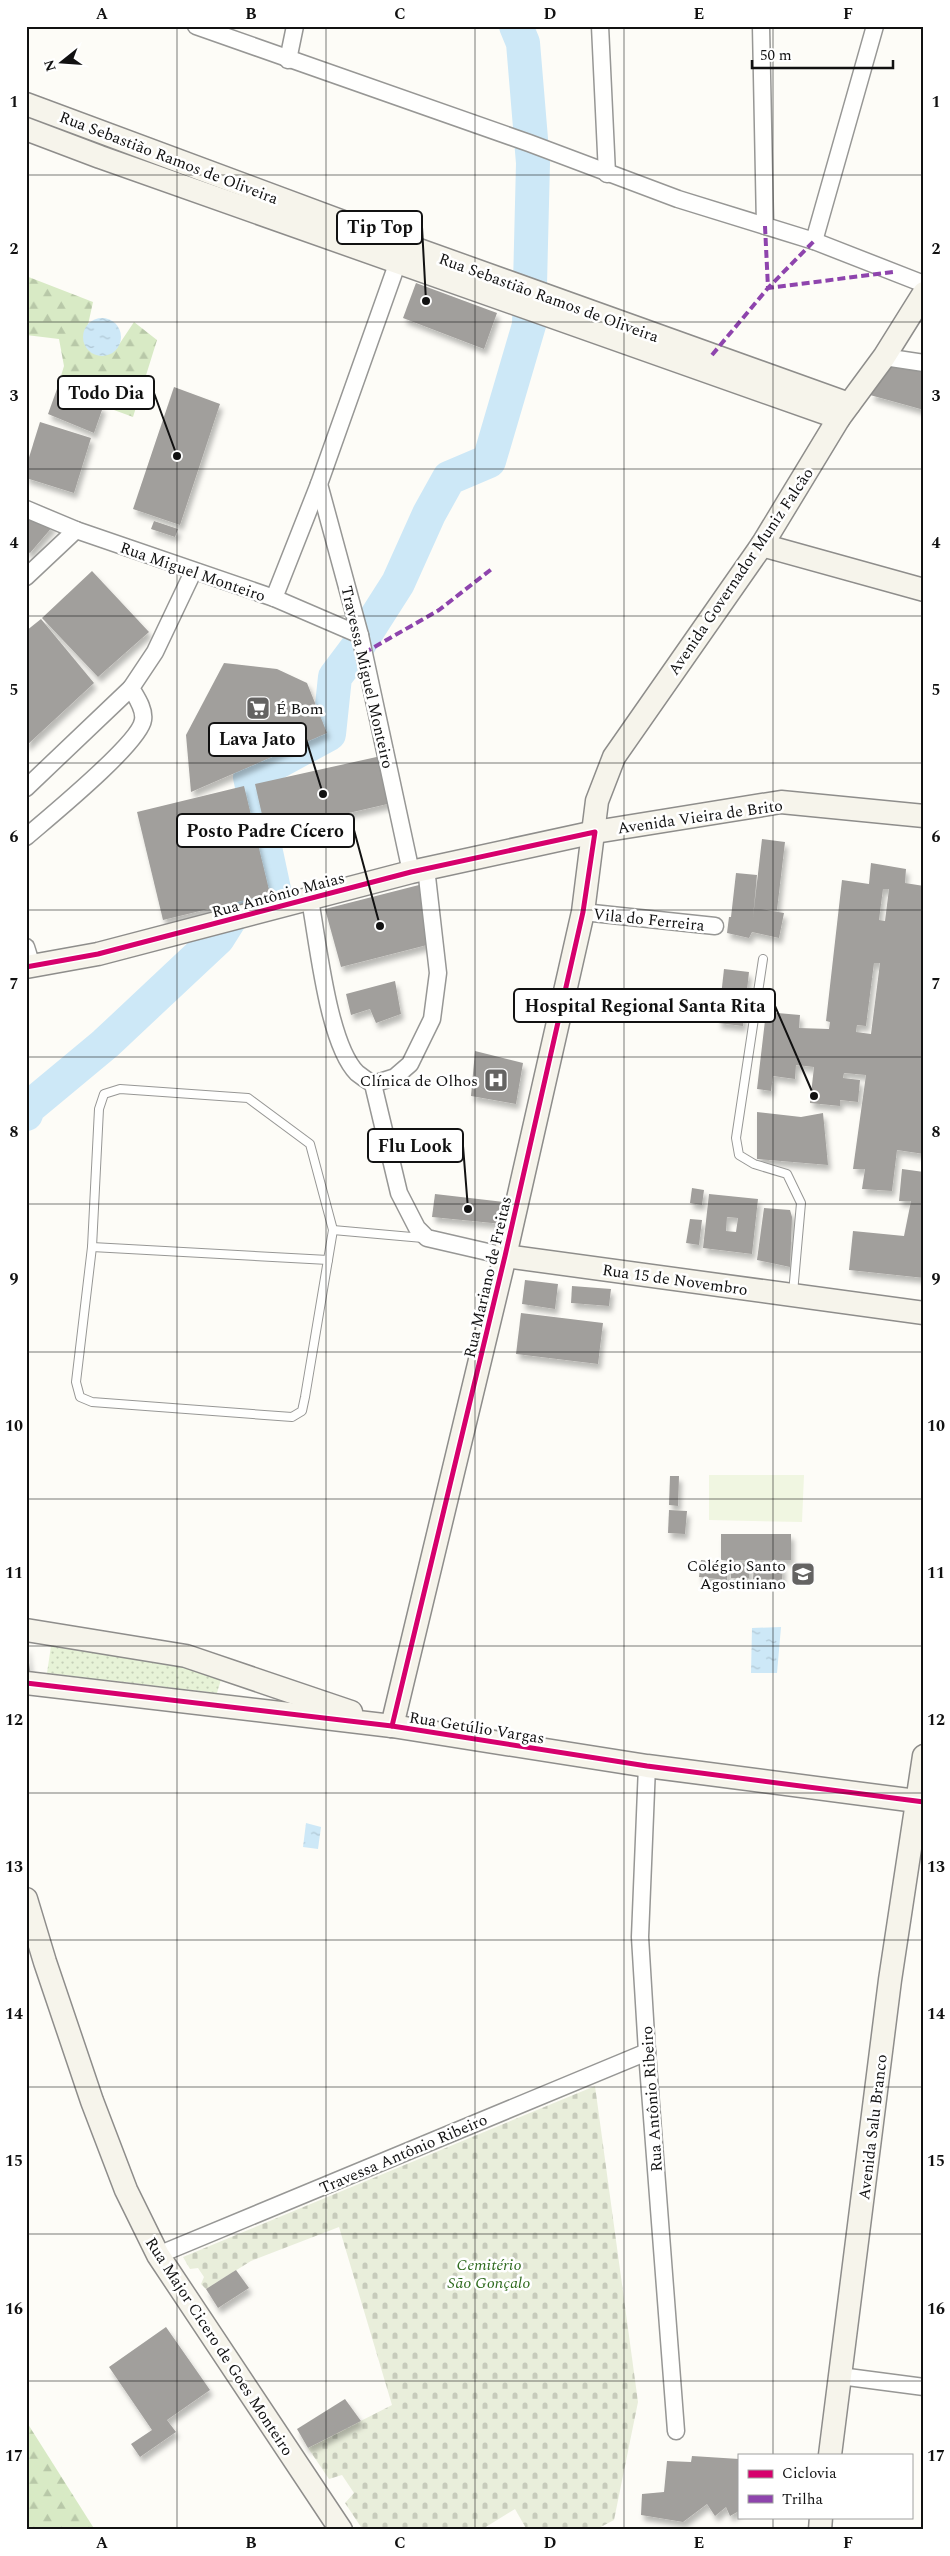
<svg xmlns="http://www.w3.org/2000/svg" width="950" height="2556" viewBox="0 0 950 2556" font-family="Spectral,serif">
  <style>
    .grass { fill: url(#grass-dots) }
    .forest { fill: url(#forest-firs) }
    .cemetery { fill: url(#cemetery-stones) }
    .pitch { fill: #f0f6e1 }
    .water { fill: url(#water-ripples) }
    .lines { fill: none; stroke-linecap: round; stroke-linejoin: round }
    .river { stroke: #cde8f7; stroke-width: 34 }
    .building { fill: #a19f9c; fill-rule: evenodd; filter: url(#shadow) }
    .lane-casing { stroke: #979795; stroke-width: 10 }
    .street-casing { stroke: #979795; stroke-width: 19 }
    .secondary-casing { stroke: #8e8d8b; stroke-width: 25 }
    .lane { stroke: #fffffe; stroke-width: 8 }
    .street { stroke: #fffffe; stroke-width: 16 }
    .secondary { stroke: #f6f4eb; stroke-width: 22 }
    .quiet { stroke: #8e44ad; stroke-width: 4; stroke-dasharray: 8 4; stroke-linecap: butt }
    .cycleway-casing { stroke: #fff; stroke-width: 8 }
    .cycleway { stroke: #d6006c; stroke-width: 5 }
    .grid { fill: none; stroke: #111; stroke-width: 1; stroke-opacity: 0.55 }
    .labels { text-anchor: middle; stroke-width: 5; stroke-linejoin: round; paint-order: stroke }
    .street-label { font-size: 16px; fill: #111; stroke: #fff }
    .poi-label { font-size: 16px; fill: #111; stroke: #fff; text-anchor: end }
    .park-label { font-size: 16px; font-style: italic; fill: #2f6b1f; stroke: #fff }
    .leader { fill: none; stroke: #111; stroke-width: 2 }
    .callout-dot { fill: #111; stroke: #fff; stroke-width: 2 }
    .callout { fill: #fff; stroke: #111; stroke-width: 2 }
    .callout-label { font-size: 18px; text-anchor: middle; font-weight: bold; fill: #111 }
    .neatline { fill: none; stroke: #111; stroke-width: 2 }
    .grid-label { font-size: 16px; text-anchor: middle; font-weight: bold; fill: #111 }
  </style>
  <defs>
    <pattern id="grass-dots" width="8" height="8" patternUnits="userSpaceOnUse" patternTransform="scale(1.25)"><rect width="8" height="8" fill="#e7f3d7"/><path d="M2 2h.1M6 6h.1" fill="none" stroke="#c5cfb8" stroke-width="1.8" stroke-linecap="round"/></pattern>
    <pattern id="forest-firs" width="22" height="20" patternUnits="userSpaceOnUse" patternTransform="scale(1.25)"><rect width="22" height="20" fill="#d8eac5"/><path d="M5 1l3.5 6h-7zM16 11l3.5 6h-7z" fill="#b8c8a8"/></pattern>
    <pattern id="cemetery-stones" width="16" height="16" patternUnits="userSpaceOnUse" patternTransform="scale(1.25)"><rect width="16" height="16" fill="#e9eedb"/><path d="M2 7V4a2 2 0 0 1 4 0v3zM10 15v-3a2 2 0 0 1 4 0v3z" fill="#c7cbbb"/></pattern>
    <pattern id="water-ripples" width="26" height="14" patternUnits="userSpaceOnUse" patternTransform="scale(1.25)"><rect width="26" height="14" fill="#cde8f7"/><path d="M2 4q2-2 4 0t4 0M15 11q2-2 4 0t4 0" fill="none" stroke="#afc6d3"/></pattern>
    <filter id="shadow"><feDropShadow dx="3" dy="5.5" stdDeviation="2.5" flood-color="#0004"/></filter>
  </defs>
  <rect width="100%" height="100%" fill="#fdfcf7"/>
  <polygon class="grass" points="52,1639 223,1673 217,1693 47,1673"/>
  <g class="forest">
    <polygon points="26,276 93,302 84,343 118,346 134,322 157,340 133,417 57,389 64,366 59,339 26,335"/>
    <polygon points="26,2421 95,2530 26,2530"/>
  </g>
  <polygon class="cemetery" points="595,2086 638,2402 614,2520 595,2530 527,2530 515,2509 481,2530 363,2530 345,2503 354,2493 342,2475 329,2479 308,2448 392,2405 339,2227 251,2261 206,2289 201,2284 204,2277 198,2268 190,2269 183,2257"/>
  <polygon class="pitch" points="709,1475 804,1475 802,1522 709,1520"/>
  <g class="water">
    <circle cx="102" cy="337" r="19"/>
    <polygon points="781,1627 777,1673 751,1673 752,1628"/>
    <polygon points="306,1823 321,1827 318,1849 303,1847"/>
  </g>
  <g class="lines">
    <polyline class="river" points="26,1114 28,1108 105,1044 218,938 235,911 275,894 250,777 329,734 335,677 356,649 398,583 429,514 449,478 489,461 529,325 533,163 523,43 516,26"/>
  </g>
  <g class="building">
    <polygon points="416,283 497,313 484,349 403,318"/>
    <polygon points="892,364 924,366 924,410 870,395"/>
    <polygon points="174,387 220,404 180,525 133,509"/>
    <polygon points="57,389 103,407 94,433 48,414"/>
    <polygon points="40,422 91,438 74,493 26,478 26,467"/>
    <polygon points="26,513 54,525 30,553 26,551"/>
    <polygon points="154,521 178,529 175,537 151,529"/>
    <polygon points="92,571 149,632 98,677 42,618"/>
    <polygon points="41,619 94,683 26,746 26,631"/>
    <polygon points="224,663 277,669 307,683 327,733 191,792 186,735"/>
    <polygon points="381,756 392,803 266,832 255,784"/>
    <polygon points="244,786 270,894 163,920 137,812"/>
    <polygon points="762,839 785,842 777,910 761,909 784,913 779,938 752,932 749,938 727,933 729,917 731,917 736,873 757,875 753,917"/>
    <path d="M871,863L906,869L905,883L924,886V1154L897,1150L892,1191L862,1189L865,1169H853L866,1075L844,1073L843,1078L860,1080L858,1102L840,1100V1106L810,1103L814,1067L796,1065L795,1079L773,1076L771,1091L757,1089L766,1012L800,1015L799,1028L829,1029L830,1022L826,1021L842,880L869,884ZM883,889H889L885,921L879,920ZM874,963H880L871,1034L856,1032L857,1025L866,1026Z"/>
    <polygon points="419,885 435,943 341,967 325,909"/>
    <polygon points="724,969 749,972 743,1026 718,1023"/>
    <polygon points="395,981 401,1014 376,1023 370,1009 351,1015 346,994"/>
    <polygon points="475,1051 523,1063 516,1104 471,1096"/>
    <polygon points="757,1112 801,1117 823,1113 828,1165 757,1159"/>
    <polygon points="902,1169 924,1172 924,1278 849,1270 853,1231 904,1236 911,1201 899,1201"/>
    <polygon points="692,1188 704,1190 702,1205 690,1203"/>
    <polygon points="435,1194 504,1202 502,1224 432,1217"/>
    <path d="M709,1194L758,1199L752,1254L703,1248ZM727,1217L738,1218L736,1232L726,1231Z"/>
    <polygon points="764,1208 790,1210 792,1217 790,1267 757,1260"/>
    <polygon points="690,1219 702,1220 699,1245 686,1243"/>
    <polygon points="525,1280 558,1284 555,1309 522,1304"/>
    <polygon points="572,1286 611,1289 609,1306 571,1303"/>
    <polygon points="521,1313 603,1323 598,1364 516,1354"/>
    <polygon points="670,1476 679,1476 678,1506 669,1505"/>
    <polygon points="669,1510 687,1511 685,1534 668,1533"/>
    <rect x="721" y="1534" width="70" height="26"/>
    <polygon points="701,1560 728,1563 727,1580 699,1577"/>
    <polygon points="749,1563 749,1578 731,1578 730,1564"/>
    <polygon points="754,1565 783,1566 782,1580 753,1579"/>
    <polygon points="26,1646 27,1646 30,1671 26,1670"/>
    <polygon points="236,2270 249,2288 218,2308 206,2289"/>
    <polygon points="166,2327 210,2390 167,2420 176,2432 140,2457 131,2444 152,2430 109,2367"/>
    <polygon points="345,2399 361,2421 308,2448 297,2429"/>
    <polygon points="692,2456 739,2459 739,2511 730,2516 726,2507 715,2516 707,2504 683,2522 641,2515 642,2494 664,2492 667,2461 691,2462"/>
  </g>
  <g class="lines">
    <g class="lane-casing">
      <g id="lane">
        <polyline points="763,959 736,1138 739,1155 754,1164 787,1174 801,1203 793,1293"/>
        <polygon points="120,1089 248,1098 310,1144 333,1230 305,1397 302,1411 292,1417 92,1402 80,1397 76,1382 92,1247 99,1109 104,1094"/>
        <polyline points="333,1230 423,1238"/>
        <polyline points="92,1247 328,1260"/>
      </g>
    </g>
    <g class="street-casing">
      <g id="street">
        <polyline points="196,26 529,143 678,199 814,241 924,284"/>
        <polyline points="600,26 607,174"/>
        <polyline points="761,26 765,226"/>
        <polyline points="288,60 295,26"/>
        <polyline points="814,241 875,26"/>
        <polyline points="884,357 924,363"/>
        <polyline points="319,484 360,635 411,872"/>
        <polyline points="26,509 76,530 274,598 360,635"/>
        <polyline points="26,577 76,530"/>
        <polyline points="274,598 319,484 401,253"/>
        <polyline points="26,788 131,688"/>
        <path d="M26,837C48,818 140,743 143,720C145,709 136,697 131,688L155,652L193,572"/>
        <path d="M310,900C318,942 328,1044 357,1073C362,1077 368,1081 373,1084L399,1193L417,1228L427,1238L505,1256"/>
        <polyline points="583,912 715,926"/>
        <polyline points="26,947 32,966"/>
        <polyline points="373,1084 395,1077 410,1064 432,1019 438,973 426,868"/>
        <polyline points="647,1766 640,1937 647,2052 676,2431"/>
        <polyline points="158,2255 647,2052"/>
        <polyline points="840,2376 924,2387"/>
      </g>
    </g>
    <g class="secondary-casing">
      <g id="secondary">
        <polyline points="26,104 405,245 849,404"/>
        <polyline points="26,129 100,157 839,418"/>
        <polyline points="762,545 924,590"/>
        <polyline points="26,967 98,954 411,872 595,832 781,802 924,816"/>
        <polyline points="505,1256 924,1313"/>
        <polyline points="26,1630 186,1656 351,1712"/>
        <polyline points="26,1683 392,1726 647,1766 924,1802"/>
        <polyline points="392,1726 505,1256 583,912 597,801 614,757 762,545 839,418 884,357 924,293"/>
        <polyline points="26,1899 45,1962 92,2101 126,2190 158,2255 341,2530"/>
        <polyline points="830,2455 890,1980 924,1756"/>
        <polyline points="820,2530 821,2517"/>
      </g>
    </g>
    <use href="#lane" class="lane"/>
    <use href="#street" class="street"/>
    <use href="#secondary" class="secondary"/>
    <g class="quiet">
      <polyline points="765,226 768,288 893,272"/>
      <polyline points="712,355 768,288 814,241"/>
      <polyline points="364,653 439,610 493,568"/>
    </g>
    <g class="cycleway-casing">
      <g id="cycleway">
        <polyline points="26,967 98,954 411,872 595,832 583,912 505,1256 392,1726"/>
        <polyline points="26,1683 392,1726 647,1766 924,1802"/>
      </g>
    </g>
    <use href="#cycleway" class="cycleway"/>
  </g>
  <path class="grid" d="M177,26V2530M326,26V2530M475,26V2530M624,26V2530M773,26V2455M26,175H924M26,322H924M26,469H924M26,616H924M26,763H924M26,910H924M26,1057H924M26,1204H924M26,1352H924M26,1499H924M26,1646H924M26,1793H924M26,1940H924M26,2087H924M26,2234H924M26,2381H924M773,2517V2530"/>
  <defs>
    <g id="supermarket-square" transform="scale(1.25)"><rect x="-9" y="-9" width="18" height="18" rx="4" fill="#646362" stroke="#fff"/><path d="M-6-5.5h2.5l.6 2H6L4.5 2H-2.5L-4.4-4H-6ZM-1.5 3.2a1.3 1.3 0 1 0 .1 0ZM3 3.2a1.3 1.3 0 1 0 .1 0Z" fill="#fff"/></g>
    <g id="hospital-square" transform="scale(1.25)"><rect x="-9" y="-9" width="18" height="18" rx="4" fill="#646362" stroke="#fff"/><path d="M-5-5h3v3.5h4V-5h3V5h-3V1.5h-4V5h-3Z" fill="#fff"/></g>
    <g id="school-square" transform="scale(1.25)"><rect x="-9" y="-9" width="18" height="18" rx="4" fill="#646362" stroke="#fff"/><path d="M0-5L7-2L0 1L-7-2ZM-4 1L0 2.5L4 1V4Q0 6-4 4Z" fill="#fff"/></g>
  </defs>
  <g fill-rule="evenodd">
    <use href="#supermarket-square" x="258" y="708"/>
    <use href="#hospital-square" x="496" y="1080"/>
    <use href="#school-square" x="803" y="1574"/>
  </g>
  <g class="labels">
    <g class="street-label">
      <text transform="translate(169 157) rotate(21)" y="6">Rua Sebastião Ramos de Oliveira</text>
      <text transform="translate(549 297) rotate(20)" y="6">Rua Sebastião Ramos de Oliveira</text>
      <text transform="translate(193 571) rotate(19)" y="6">Rua Miguel Monteiro</text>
      <text transform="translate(740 571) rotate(-56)" y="6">Avenida Governador Muniz Falcão</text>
      <text transform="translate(368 677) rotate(77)" y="6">Travessa Miguel Monteiro</text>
      <text transform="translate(700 816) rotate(-8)" y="6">Avenida Vieira de Brito</text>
      <text transform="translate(278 894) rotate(-15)" y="6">Rua Antônio Maias</text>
      <text transform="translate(649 919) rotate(6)" y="6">Vila do Ferreira</text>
      <text transform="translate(487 1277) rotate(-77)" y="6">Rua Mariano de Freitas</text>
      <text transform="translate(675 1279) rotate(8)" y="6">Rua 15 de Novembro</text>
      <text transform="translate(477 1727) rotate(9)" y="6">Rua Getúlio Vargas</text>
      <text transform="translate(651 2099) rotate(-94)" y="6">Rua Antônio Ribeiro</text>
      <text transform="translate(872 2127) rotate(-83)" y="6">Avenida Salu Branco</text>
      <text transform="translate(403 2153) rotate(-23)" y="6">Travessa Antônio Ribeiro</text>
      <text transform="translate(220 2346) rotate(57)" y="6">Rua Major Cicero de Goes Monteiro</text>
    </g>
    <g class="poi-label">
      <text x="276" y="714" text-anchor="start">É Bom</text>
      <text x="478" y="1086">Clínica de Olhos</text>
      <text x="786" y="1571">Colégio Santo<tspan x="786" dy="18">Agostiniano</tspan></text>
    </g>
    <g class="park-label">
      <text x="489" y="2270">Cemitério<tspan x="489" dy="18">São Gonçalo</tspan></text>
    </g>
  </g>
  <path class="leader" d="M426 301L422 227M177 456L154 393M323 794L306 739M380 926L354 830M814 1096L775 1006M468 1209L463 1146"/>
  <g class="callout-dot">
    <circle cx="426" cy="301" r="5"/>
    <circle cx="177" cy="456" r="5"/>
    <circle cx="323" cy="794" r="5"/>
    <circle cx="380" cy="926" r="5"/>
    <circle cx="814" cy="1096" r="5"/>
    <circle cx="468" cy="1209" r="5"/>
  </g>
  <g class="callout">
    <rect x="337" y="211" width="85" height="33" rx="5"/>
    <rect x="58" y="376" width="96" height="33" rx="5"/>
    <rect x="209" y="723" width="97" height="33" rx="5"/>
    <rect x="177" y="814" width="177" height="33" rx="5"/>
    <rect x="514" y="989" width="261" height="33" rx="5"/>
    <rect x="368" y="1129" width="95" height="33" rx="5"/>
  </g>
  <g class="callout-label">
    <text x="380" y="233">Tip Top</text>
    <text x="106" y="399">Todo Dia</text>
    <text x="257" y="745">Lava Jato</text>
    <text x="265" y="837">Posto Padre Cícero</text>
    <text x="645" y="1012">Hospital Regional Santa Rita</text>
    <text x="415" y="1152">Flu Look</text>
  </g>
  <rect width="950" height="2556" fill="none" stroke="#ffffff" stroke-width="55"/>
  <rect x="738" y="2454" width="175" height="65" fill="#ffffff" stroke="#a0a0a0"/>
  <rect x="748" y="2470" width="25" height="8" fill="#d6006c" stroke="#a0a0a0"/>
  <text x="782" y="2478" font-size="15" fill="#111111">Ciclovia</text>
  <rect x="748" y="2495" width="25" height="8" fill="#8e44ad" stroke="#a0a0a0"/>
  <text x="782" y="2504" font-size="15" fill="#111111">Trilha</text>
  <g transform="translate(62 62) rotate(253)" stroke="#ffffff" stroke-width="4" paint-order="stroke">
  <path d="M0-4L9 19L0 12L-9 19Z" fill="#111111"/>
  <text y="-8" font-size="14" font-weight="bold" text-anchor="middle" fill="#111111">N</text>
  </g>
  <path d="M752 60v8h141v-8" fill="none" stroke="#111111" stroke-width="2.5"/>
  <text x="760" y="60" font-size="15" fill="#111111" stroke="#ffffff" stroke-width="4" paint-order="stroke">50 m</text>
  <rect x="28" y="28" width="894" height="2500" class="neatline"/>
  <g class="grid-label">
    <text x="102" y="19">A</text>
    <text x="251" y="19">B</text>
    <text x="400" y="19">C</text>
    <text x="550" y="19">D</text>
    <text x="699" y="19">E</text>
    <text x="848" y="19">F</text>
    <text x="14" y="107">1</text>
    <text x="936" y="107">1</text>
    <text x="14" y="254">2</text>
    <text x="936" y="254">2</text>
    <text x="14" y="401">3</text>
    <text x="936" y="401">3</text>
    <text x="14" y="548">4</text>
    <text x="936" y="548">4</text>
    <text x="14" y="695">5</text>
    <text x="936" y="695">5</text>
    <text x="14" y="842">6</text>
    <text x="936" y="842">6</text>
    <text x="14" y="989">7</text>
    <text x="936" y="989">7</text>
    <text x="14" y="1137">8</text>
    <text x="936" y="1137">8</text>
    <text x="14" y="1284">9</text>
    <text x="936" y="1284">9</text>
    <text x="14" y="1431">10</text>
    <text x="936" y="1431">10</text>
    <text x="14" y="1578">11</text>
    <text x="936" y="1578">11</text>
    <text x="14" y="1725">12</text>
    <text x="936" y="1725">12</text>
    <text x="14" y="1872">13</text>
    <text x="936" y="1872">13</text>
    <text x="14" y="2019">14</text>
    <text x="936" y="2019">14</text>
    <text x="14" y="2166">15</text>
    <text x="936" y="2166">15</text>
    <text x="14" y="2314">16</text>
    <text x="936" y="2314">16</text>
    <text x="14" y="2461">17</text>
    <text x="936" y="2461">17</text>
    <text x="102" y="2548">A</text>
    <text x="251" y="2548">B</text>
    <text x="400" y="2548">C</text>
    <text x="550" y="2548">D</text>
    <text x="699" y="2548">E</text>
    <text x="848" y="2548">F</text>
  </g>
</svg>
